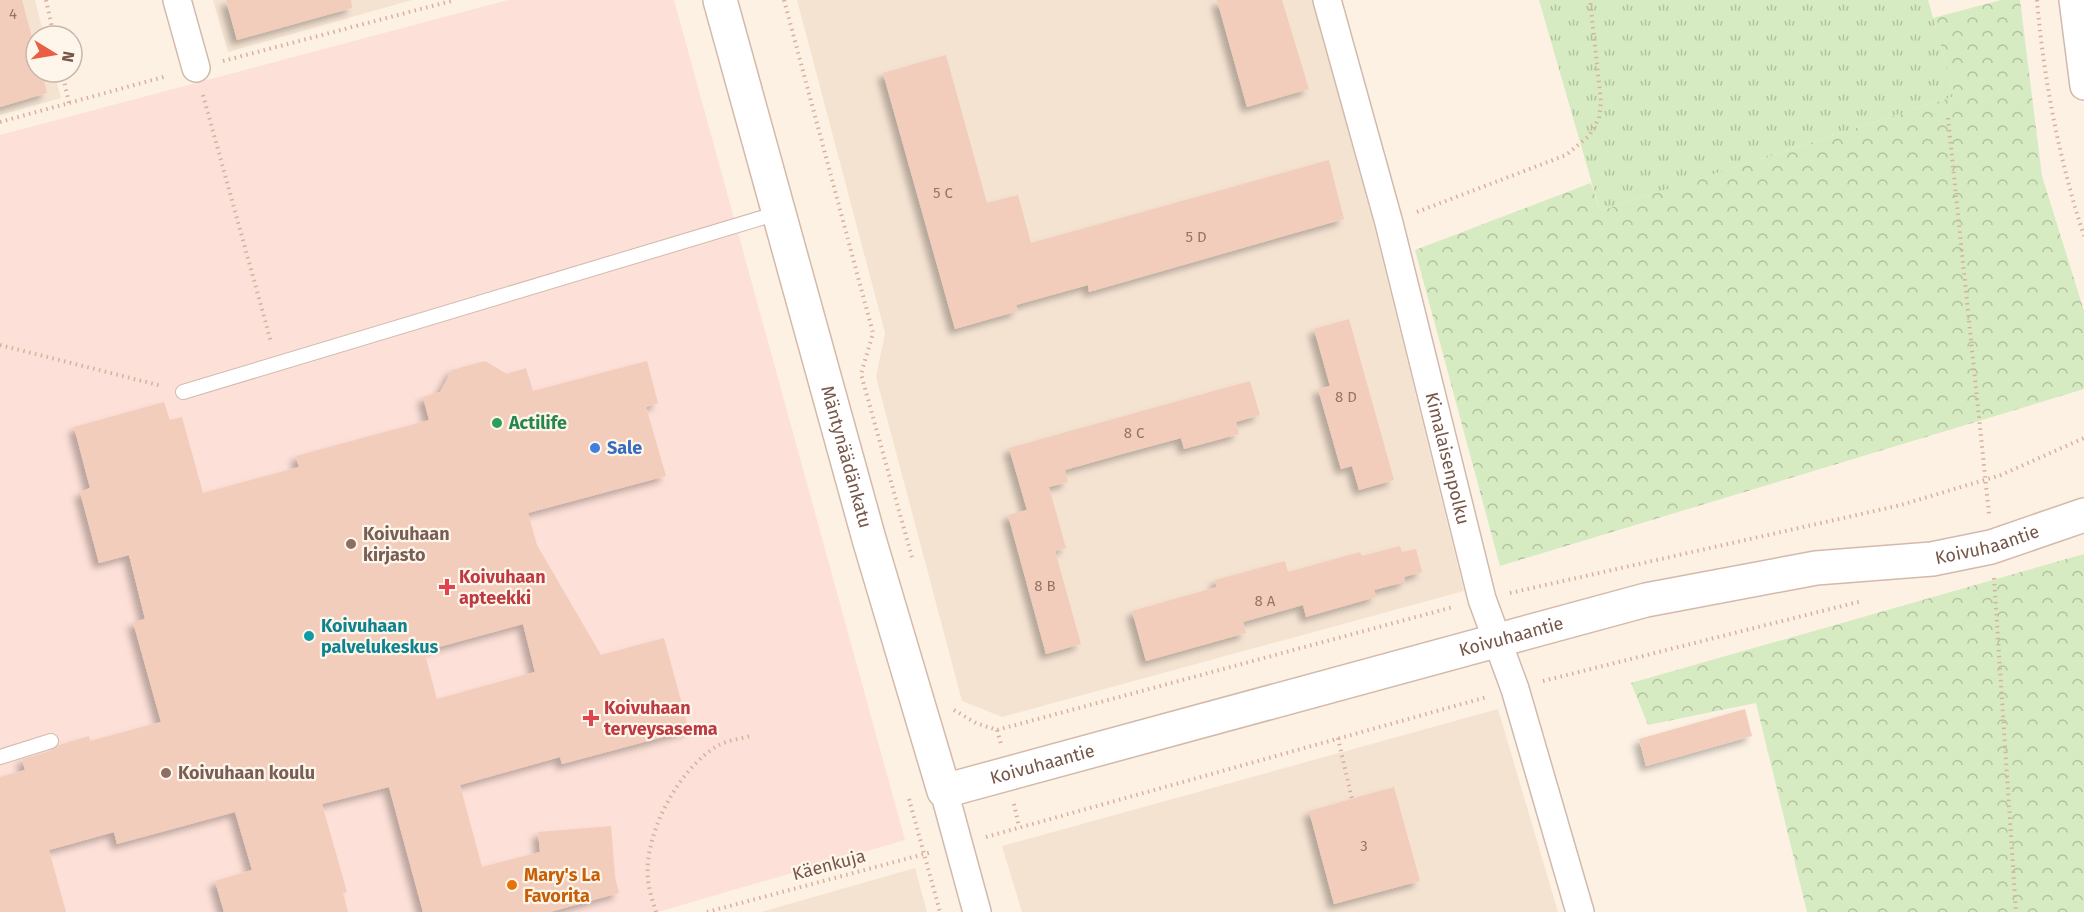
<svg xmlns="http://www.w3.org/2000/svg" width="2084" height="912" viewBox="0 0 2084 912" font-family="'Fira Sans',sans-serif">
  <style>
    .residential { fill: #f5e3d2 }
    .commercial { fill: #fde0d7 }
    .forest { fill: url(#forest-crowns) }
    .park { fill: url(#park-tufts) }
    .building { fill: #f3cdbb; fill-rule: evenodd; filter: url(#shadow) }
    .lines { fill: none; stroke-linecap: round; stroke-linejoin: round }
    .lane-casing { stroke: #d1baad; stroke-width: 16 }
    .street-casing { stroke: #d1baad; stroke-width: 30 }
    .secondary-casing { stroke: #d4b9aa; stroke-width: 36 }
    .path { stroke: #d8b09e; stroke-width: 4; stroke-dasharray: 1.5 4.5; stroke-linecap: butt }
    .lane { stroke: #fff; stroke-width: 14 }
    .street { stroke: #fff; stroke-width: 27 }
    .secondary { stroke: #fff; stroke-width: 33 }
    .leisure-dot { fill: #2e9e5b; stroke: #fff6eb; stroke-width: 2 }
    .shop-dot { fill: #3f7fe0; stroke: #fff6eb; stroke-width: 2 }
    .education-dot { fill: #8d6e63; stroke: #fff6eb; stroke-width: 2 }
    .health-dot { fill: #e0444e; stroke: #fff6eb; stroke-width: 2 }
    .culture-dot { fill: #0f9aa8; stroke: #fff6eb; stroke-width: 2 }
    .food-dot { fill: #e8710a; stroke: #fff6eb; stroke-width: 2 }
    .labels { text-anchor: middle; stroke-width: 4.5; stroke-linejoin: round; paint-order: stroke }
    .number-label { font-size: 15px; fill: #957466 }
    .leisure-label { font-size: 18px; font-weight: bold; fill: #27864d; stroke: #fff6eb; text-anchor: start }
    .shop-label { font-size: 18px; font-weight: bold; fill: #366cbe; stroke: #fff6eb; text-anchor: start }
    .street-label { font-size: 18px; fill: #765649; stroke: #fff6eb }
    .education-label { font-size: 18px; font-weight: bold; fill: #785e54; stroke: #fff6eb; text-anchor: start }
    .health-label { font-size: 18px; font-weight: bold; fill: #be3a42; stroke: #fff6eb; text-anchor: start }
    .culture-label { font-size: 18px; font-weight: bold; fill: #0d838f; stroke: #fff6eb; text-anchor: start }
    .food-label { font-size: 18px; font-weight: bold; fill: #c56008; stroke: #fff6eb; text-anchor: start }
  </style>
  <defs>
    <pattern id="forest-crowns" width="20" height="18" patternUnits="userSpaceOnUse" patternTransform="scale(1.5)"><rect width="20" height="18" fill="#d6ebc2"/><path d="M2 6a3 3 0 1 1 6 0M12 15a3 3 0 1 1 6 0" fill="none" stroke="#b2c1a0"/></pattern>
    <pattern id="park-tufts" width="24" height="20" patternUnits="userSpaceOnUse" patternTransform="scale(1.5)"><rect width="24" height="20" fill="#d6ebc2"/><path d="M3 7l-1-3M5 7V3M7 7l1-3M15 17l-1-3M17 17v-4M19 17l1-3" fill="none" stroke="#b2c1a0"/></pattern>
    <filter id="shadow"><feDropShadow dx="-5.5" dy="5.5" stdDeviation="3" flood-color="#0004"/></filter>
  </defs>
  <rect width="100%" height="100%" fill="#fdf1e4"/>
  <g class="residential">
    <polygon points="0,0 35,0 44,36 36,36 36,72 54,72 61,98 0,115"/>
    <polygon points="213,0 412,0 228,52"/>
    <polygon points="797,0 1312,0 1375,230 1464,591 1002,717 962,701 876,377 885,333"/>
    <polygon points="1498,709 1558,912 1022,912 1002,846"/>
    <polygon points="915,868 927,912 761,912"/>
  </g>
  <polygon class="commercial" points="508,0 674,0 905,840 658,912 0,912 0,135"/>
  <g class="forest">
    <polygon points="2001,0 2020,0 2042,176 2084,311 2084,389 1500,566 1415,250 1591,183 1600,211 1955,96 1933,18"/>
    <polygon points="2084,554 2084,912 1807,912 1756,703 1648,725 1631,683"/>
  </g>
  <polygon class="park" points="1539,0 1928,0 1955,96 1600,211"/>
  <g class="building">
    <polygon points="0,0 22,0 36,52 36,72 42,72 47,93 0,107"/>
    <polygon points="226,0 351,0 352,8 237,40"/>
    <polygon points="1217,0 1282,0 1309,89 1247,107"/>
    <polygon points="946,55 987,203 1018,195 1031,243 1329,160 1344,219 1089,292 1088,285 1016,305 1018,311 955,329 883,73"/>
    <polygon points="1349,319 1394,480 1359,490 1352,466 1341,469 1318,389 1330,386 1314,329"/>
    <path d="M485,361L507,374L526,368L533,391L647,361L658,403L646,407L666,476L528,513L537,545L601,655L664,638L689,730L562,764L560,757L460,785L482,867L540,852L538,832L611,826L615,877L619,893L550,912H423L389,787L322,804L347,892L343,893L348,912H224L215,881L252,870L235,812L117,844L114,832L49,850L66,912H0V777L25,770L22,759L54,750L59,745L89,736L90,741L161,722L133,622L145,619L129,555L99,563L80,492L90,488L74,427L164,402L170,420L182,417L203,493L299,467L296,456L429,420L423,397L440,392L452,370ZM523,624L535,672L437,699L424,651Z"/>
    <polygon points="1250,381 1260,415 1236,422 1239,434 1184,449 1181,438 1122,454 1065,470 1068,482 1049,487 1066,548 1055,551 1081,644 1046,654 1008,515 1027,510 1009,448"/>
    <polygon points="1400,546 1402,552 1416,549 1422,572 1404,577 1405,582 1374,590 1376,597 1306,617 1303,605 1243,622 1246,633 1146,661 1132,611 1217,587 1215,580 1285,561 1288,572 1360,552 1362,556"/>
    <polygon points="1745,709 1752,736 1646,766 1639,739"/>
    <polygon points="1394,787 1420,881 1334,904 1309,811"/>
  </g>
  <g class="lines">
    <g class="lane-casing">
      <g id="lane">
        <polyline points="183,392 778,213"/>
        <polyline points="0,757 51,741"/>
      </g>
    </g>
    <g class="street-casing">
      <g id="street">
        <polyline points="177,0 196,68"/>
        <path id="s1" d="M1327,0L1389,223L1482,599L1515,689L1580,912"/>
        <polyline points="2073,0 2084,86"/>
        <polyline points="944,791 977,912"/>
      </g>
    </g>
    <g class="secondary-casing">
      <g id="secondary">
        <path id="s2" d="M720,0L869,539L944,791L1646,600L1816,568L1932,559L1991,547L2084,515"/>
      </g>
    </g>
    <g class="path">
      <polyline points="46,0 54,36"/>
      <polyline points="784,0 873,333 861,374 913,561"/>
      <path d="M2037,0C2044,81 2059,159 2084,236"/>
      <polyline points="223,61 455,0"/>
      <polyline points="62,72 69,103"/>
      <polyline points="203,95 271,342"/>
      <polyline points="1948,118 1989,514"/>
      <polyline points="0,122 167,76"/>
      <polyline points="1417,212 1566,155 1589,136 1599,118 1601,102 1590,0"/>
      <polyline points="0,345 162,386"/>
      <polyline points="1994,578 2016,912"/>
      <polyline points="1510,593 1901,505 2001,475 2084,438"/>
      <polyline points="1543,681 1862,601"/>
      <polyline points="954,710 976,723 997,730 1453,607"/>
      <polyline points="997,730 1001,744"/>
      <polyline points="1338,738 1352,799"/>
      <polyline points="909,799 940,912"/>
      <polyline points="1014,804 1019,827"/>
      <polyline points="986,837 1487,697"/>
      <path d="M656,912C653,902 649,891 648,880C643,835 679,767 719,745C728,740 740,739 750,736"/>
      <polyline points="707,912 932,852"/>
    </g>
    <use href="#lane" class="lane"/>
    <use href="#street" class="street"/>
    <use href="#secondary" class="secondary"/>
  </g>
  <circle class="leisure-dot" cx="497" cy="423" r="6"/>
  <circle class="shop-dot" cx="595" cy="448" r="6"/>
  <g class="education-dot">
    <circle cx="351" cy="544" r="6"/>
    <circle cx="166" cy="773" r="6"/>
  </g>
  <g class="health-dot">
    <path d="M444 578h6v6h6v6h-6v6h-6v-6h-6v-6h6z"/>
    <path d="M588 709h6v6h6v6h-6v6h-6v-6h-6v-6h6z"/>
  </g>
  <circle class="culture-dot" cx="309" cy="636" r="6"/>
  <circle class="food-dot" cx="512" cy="885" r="6"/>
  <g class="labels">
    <g class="number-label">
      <text x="13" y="19">4</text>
      <text x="943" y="198">5 C</text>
      <text x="1196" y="242">5 D</text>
      <text x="1346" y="402">8 D</text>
      <text x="1134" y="438">8 C</text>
      <text x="1045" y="591">8 B</text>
      <text x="1265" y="606">8 A</text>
      <text x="1364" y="851">3</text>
    </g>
    <g class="leisure-label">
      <text x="509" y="429">Actilife</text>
    </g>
    <g class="shop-label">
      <text x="607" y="454">Sale</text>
    </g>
    <g class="street-label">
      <text dy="6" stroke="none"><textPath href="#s2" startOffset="474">Mäntynäädänkatu</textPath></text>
      <text dy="6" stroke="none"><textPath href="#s1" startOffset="474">Kimalaisenpolku</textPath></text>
      <text dy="6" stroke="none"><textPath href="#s2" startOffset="1896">Koivuhaantie</textPath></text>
      <text dy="6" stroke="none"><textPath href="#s2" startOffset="1410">Koivuhaantie</textPath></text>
      <text dy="6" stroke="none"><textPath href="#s2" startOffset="924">Koivuhaantie</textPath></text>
      <text transform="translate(829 865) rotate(-15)" y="6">Käenkuja</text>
    </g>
    <g class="education-label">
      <text x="363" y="540">Koivuhaan<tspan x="363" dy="21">kirjasto</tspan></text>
      <text x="178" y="779">Koivuhaan koulu</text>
    </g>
    <g class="health-label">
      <text x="459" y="583">Koivuhaan<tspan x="459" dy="21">apteekki</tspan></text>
      <text x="604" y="714">Koivuhaan<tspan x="604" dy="21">terveysasema</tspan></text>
    </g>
    <g class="culture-label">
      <text x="321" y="632">Koivuhaan<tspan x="321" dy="21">palvelukeskus</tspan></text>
    </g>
    <g class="food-label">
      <text x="524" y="881">Mary's La<tspan x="524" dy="21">Favorita</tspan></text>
    </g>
  </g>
  <g transform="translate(54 54) rotate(101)"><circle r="28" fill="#fff6eb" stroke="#c8b6aa" stroke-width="1.5"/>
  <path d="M0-4.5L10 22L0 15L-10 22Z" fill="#ea5e46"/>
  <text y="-9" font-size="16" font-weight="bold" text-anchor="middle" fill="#765649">N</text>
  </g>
</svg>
